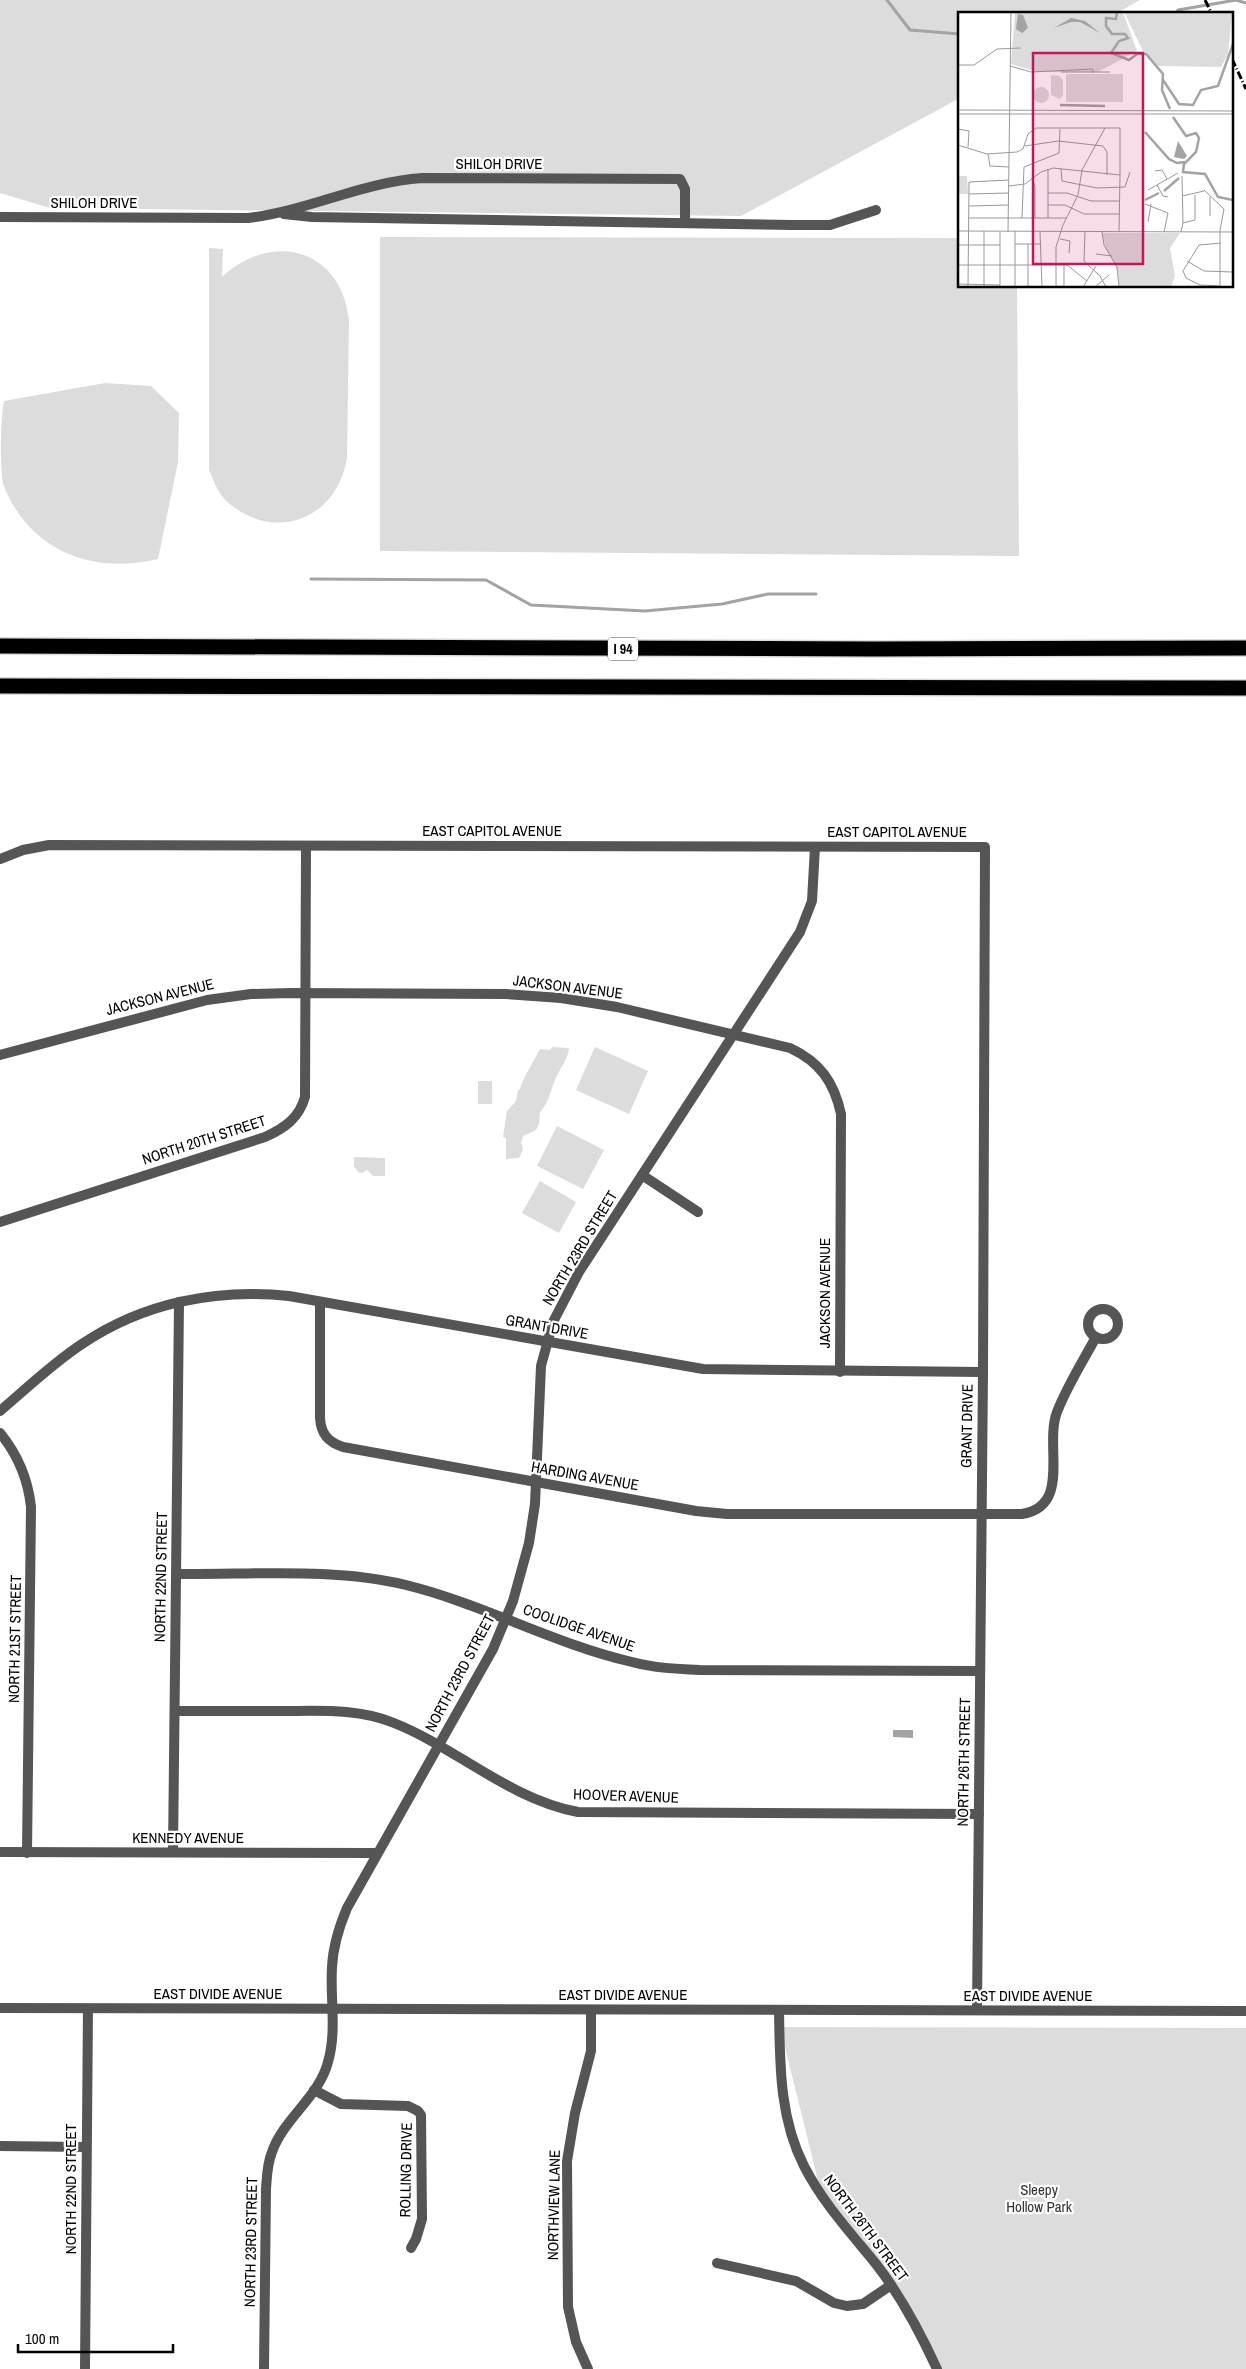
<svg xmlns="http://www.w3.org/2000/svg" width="1246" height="2369" viewBox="0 0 1246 2369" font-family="'Archivo Narrow',sans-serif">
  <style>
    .green { fill: #dcdcdc }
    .water { fill: #a3a3a3 }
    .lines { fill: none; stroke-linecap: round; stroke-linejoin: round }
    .stream { stroke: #a3a3a3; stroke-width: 3 }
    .highway-casing { stroke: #dbdbdb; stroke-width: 18 }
    .minor { stroke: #555; stroke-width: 10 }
    .highway { stroke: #000; stroke-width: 15 }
    .rail { stroke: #000; stroke-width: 3; stroke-dasharray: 8 2.5 1 2.5; stroke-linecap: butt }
    .labels { text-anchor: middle; stroke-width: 4.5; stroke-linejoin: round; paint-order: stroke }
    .shield { fill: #fff; stroke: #4c4c4c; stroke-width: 1 }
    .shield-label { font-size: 14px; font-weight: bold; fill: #000 }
    .street-label { font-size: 15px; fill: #000; stroke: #fff }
    .park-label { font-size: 15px; fill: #333; stroke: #fff }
    .inset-river { fill: none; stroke: #a3a3a3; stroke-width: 2.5 }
    .inset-road { fill: none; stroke: #999; stroke-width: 1 }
    .view { fill: #c2185b; fill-opacity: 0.15; stroke: #c2185b; stroke-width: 2.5 }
    .inset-edge { fill: none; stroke: #000; stroke-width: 2.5 }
  </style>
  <rect width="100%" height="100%" fill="#fff"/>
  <g class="green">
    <polygon points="0,0 1140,0 1115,14 960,14 960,98 741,216 50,208 0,193"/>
    <polygon points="380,237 960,238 960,286 1017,286 1019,556 380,551"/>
    <path d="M209,248L223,249L222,277C273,230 341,249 349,320L347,457C339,516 279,543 231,505C219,496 214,482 209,470Z"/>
    <path d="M105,383L151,386L179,413L178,462L158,559C92,575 29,551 3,484C0,464 0,423 4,401Z"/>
    <path d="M552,1047L569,1048C568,1060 559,1069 555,1080C550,1092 549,1102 540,1112C539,1130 539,1129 523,1136L521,1143L523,1149L519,1158L506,1159V1138L503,1137L507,1111L516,1101L518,1090L520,1089L524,1078L540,1049L550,1050Z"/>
    <polygon points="595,1047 648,1071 629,1114 576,1090"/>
    <rect x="478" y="1081" width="14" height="23"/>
    <polygon points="557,1126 604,1150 583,1189 537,1166"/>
    <polygon points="354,1157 385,1158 385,1176 373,1176 367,1170 362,1173 358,1172 354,1166"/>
    <polygon points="540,1181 576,1202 559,1233 522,1213"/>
    <polygon points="780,2027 1246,2028 1246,2369 937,2369 917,2328 822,2197"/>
  </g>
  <polygon class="water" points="893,1730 913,1730 913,1738 893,1737"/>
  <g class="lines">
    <g class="stream">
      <polyline points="887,0 910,30 960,34"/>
      <polyline points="1236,0 1246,3"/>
      <polyline points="1176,14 1178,10 1236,0"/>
      <polyline points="311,579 486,580 531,605 645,611 722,604 768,594 816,594"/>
    </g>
    <g class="highway-casing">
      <g id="highway">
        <polyline points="0,646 874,649 1246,648"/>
        <polyline points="0,686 1246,688"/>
      </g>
    </g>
    <g class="minor">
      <polyline points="284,214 312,217 792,225 830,225 876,210"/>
      <path d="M0,217L248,218C307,211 363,182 422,178L680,179L685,189V223"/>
      <polyline points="0,859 23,850 49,845 985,847 983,1372"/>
      <path d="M0,1055L207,1000L251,994L291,993L505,994L561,998L617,1007L790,1048C820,1062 834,1082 841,1114L840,1372"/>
      <polyline points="642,1175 698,1212"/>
      <path d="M0,1222L265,1137C285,1128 299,1118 305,1097L306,846"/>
      <path d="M320,1302V1418C321,1434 328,1442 343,1447L696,1511L727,1514H1022C1072,1506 1044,1446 1057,1412C1067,1386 1083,1361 1096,1337"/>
      <circle cx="1103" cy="1324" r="15"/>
      <path d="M0,1411C27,1388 53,1363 82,1344C143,1303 216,1288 289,1296L703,1369L983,1372L977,2010"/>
      <path d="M0,1433C18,1455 28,1479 31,1507L27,1853"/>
      <path d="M176,1574C250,1575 334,1567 406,1585C483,1604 554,1644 632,1662C654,1668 677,1669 700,1670L980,1671"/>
      <path d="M175,1711C210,1711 246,1711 281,1711C319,1711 358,1708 394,1723C457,1748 509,1799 578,1812L979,1814"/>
      <polyline points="0,1852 376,1853"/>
      <polyline points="173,1852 179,1302"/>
      <polyline points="0,2008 1246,2011"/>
      <path d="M779,2010C780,2063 779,2117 804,2166C823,2203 850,2232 876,2264C901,2296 920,2332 937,2369"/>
      <polyline points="314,2090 341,2104 408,2106 418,2111 421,2115 422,2219 416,2239 411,2248"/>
      <polyline points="0,2146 86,2147"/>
      <polyline points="717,2263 796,2281 834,2303 847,2306 863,2304 891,2285"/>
      <polyline points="85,2369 88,2009"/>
      <path d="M264,2369L266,2189C267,2176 267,2164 272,2152C284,2118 319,2097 328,2062C337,2031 330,1998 332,1967C333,1946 339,1927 347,1908L493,1649L513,1601L529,1543L535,1504L541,1366L553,1322L579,1272L800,932L812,901L815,847"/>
      <polyline points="588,2369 576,2342 568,2307 567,2161 575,2113 591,2051 591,2010"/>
    </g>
    <use href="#highway" class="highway"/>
    <g class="rail">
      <polyline points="1205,0 1212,14"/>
      <polyline points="1232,59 1246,89"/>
    </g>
  </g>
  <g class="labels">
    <rect class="shield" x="608" y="637.5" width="30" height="23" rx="4"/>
    <g class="shield-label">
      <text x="623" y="654">I 94</text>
    </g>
    <g class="street-label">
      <text x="499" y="169">SHILOH DRIVE</text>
      <text x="94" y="208">SHILOH DRIVE</text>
      <text x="492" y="836">EAST CAPITOL AVENUE</text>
      <text x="897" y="837">EAST CAPITOL AVENUE</text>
      <text transform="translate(568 987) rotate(7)" y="5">JACKSON AVENUE</text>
      <text transform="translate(160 997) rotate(-14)" y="5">JACKSON AVENUE</text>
      <text transform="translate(204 1140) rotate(-18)" y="5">NORTH 20TH STREET</text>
      <text transform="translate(580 1248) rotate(-59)" y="5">NORTH 23RD STREET</text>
      <text transform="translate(825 1293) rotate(-90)" y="5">JACKSON AVENUE</text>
      <text transform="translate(547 1327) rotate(10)" y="5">GRANT DRIVE</text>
      <text transform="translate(967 1426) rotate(-89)" y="5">GRANT DRIVE</text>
      <text transform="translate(585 1476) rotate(10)" y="5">HARDING AVENUE</text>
      <text transform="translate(161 1577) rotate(-89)" y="5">NORTH 22ND STREET</text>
      <text transform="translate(579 1628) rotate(19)" y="5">COOLIDGE AVENUE</text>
      <text transform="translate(15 1639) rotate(-89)" y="5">NORTH 21ST STREET</text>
      <text transform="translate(460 1673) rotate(-62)" y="5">NORTH 23RD STREET</text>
      <text transform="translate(964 1762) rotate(-89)" y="5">NORTH 26TH STREET</text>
      <text transform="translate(626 1796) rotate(2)" y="5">HOOVER AVENUE</text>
      <text x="188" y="1843">KENNEDY AVENUE</text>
      <text x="218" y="1999">EAST DIVIDE AVENUE</text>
      <text x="623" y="2000">EAST DIVIDE AVENUE</text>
      <text x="1028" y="2001">EAST DIVIDE AVENUE</text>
      <text transform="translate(406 2170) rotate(-89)" y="5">ROLLING DRIVE</text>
      <text transform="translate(71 2189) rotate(-90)" y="5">NORTH 22ND STREET</text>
      <text transform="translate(554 2205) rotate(-89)" y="5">NORTHVIEW LANE</text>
      <text transform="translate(866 2228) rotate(53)" y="5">NORTH 26TH STREET</text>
      <text transform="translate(251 2242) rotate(-89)" y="5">NORTH 23RD STREET</text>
    </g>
    <g class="park-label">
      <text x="1039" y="2195">Sleepy<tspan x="1039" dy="17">Hollow Park</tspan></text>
    </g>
  </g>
  <g transform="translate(958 12)">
    <rect width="275" height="275" fill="#fff"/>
    <path d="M165,0L179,39L140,60H79L53,52L57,1ZM166,0L274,1L270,42L263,55L200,54L185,39ZM108,62H165V90H108ZM93,63L101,64L105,68V83L102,87L93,83ZM75 83a8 8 0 1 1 16 0a8 8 0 1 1-16 0ZM0,164H9L10,182H0ZM144,221H222L212,236L217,264L213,275H161L160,259L148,236Z" fill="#dcdcdc"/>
    <path d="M60,2L65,3L70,16L64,21L58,17ZM113,6L127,9L142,21L122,10H113L96,16ZM220,129L229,144L226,147L216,145Z" fill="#a3a3a3"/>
    <path class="inset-river" d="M159,0L158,7L148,6V14L154,22H167L170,26L161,29L153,41L171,48L179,42H188L205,62L204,78L212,97M205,68L221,92L235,93L243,78L260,74L275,32M102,93L147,94M215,105L228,124L238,121L241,126L238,140L226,152L225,160L247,162L260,185L275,188M187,120L211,147L219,151L227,150M206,179L221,166M187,188L201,181"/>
    <path class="inset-road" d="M0,53H16L39,37L63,36M52,54L73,60L135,57V61M103,60H152M0,98L275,99M0,102H275M0,117L11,119L10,135M0,133L29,142L59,140L65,137L70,122L78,116H162V163M67,134L100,129L145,134L149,140V163M30,142L32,154L51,155M103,157L104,169L139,176L167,175L172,160M197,159L204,158L209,167M224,164L225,211M74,167L77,174V206M199,173L205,184L210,185M51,174L67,172L83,160L95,156L162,163L161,220M190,178L220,161M246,178L266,197L262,218V275M90,181H109L133,189H162M11,182L51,181M224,184L246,179M187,192L210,201L206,220M90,193H107L126,202H161M11,194L51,193M252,204V185M11,206H108M64,206L66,155L101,141L102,117M90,206V157M190,210L193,192M0,219L275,220M42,220V275M50,220L53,0M82,220L84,275M127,220L126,249L142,264L148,275M144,220L146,233L159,255L161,275M223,220L225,211L237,208V183M102,227L112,229L111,241M57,232H82M0,233H42M138,242L154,244M229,249L246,259L275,260M0,253H109L129,269M0,272L42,273M262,274L242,273L228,266L225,259L241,233L263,231M10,275L11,170L51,168M26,275V219M57,275V219M70,275V232M98,275V235L105,213L120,183L124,158L147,116M106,275V253M125,275L138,254M137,275L151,263"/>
    <path class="view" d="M75,41H185V252H75Z"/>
    <rect width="275" height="275" class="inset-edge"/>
  </g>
  <path d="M18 2344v8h155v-8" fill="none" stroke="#000000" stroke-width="2.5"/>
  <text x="25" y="2344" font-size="15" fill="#000000" stroke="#ffffff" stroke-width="4" paint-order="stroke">100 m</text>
</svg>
